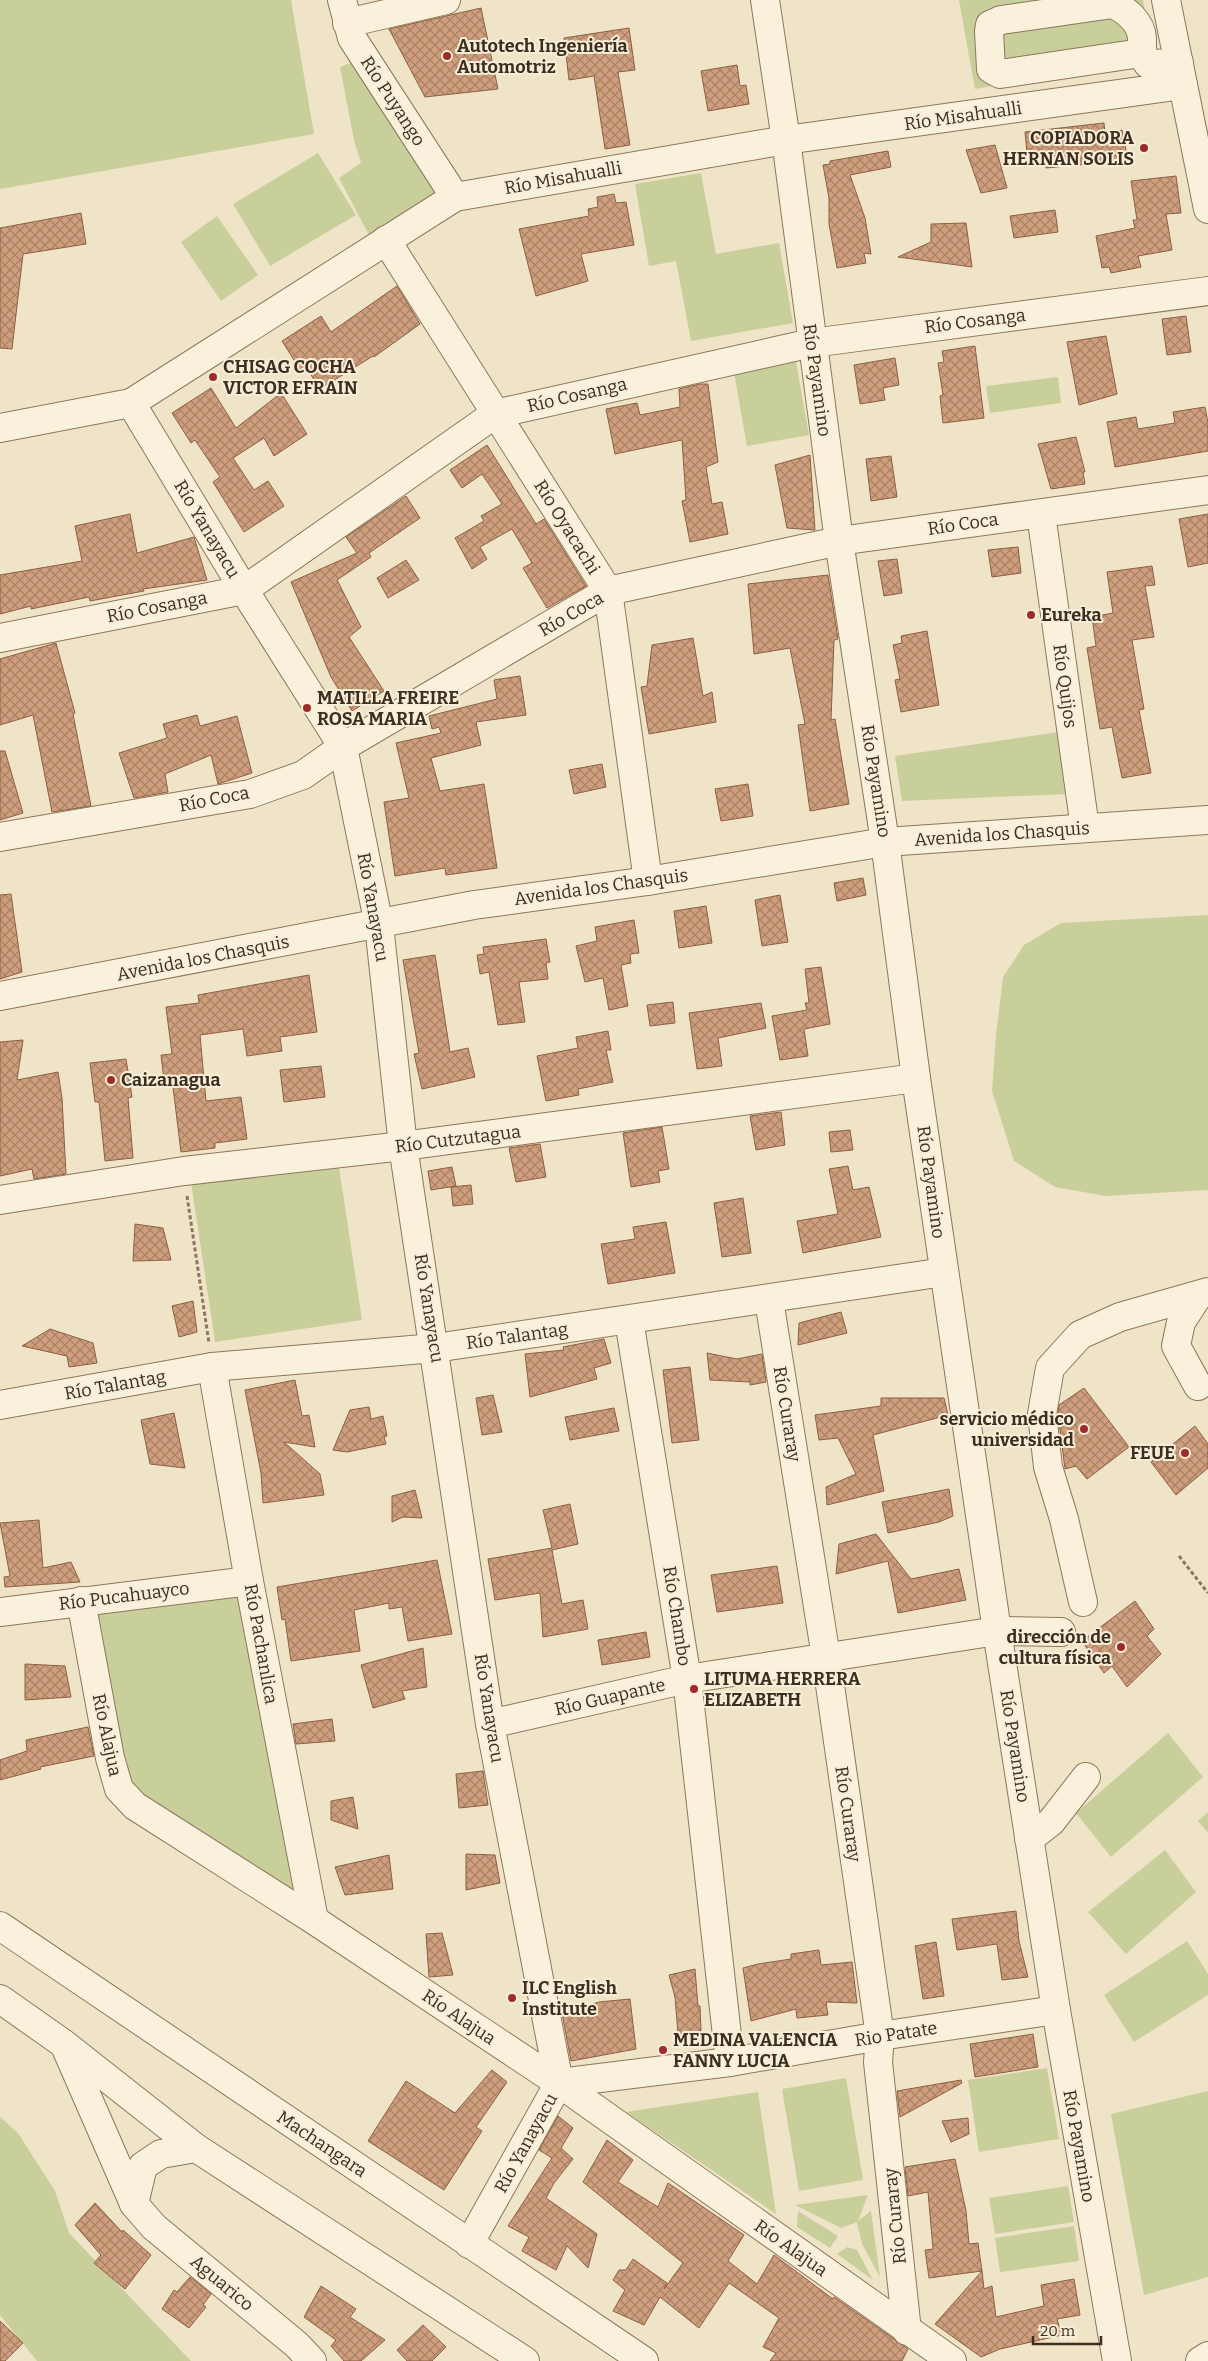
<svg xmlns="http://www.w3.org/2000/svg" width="1208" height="2361" viewBox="0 0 1208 2361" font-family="Bitter,serif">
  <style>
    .green { fill: #c9cf9b }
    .building { fill: url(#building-cross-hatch); stroke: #8d5f41 }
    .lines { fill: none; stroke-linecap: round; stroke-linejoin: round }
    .minor-casing { stroke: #8d765c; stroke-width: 30 }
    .path { stroke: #8d765c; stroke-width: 3; stroke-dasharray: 4 2.5; stroke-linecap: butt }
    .minor { stroke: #faf1dc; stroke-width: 28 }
    .poi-dot { fill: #9e2a2b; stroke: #f7eed8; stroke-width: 2 }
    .labels { text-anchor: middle; stroke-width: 4; stroke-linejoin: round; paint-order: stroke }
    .poi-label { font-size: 18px; font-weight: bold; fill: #3d2e20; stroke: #f7eed8; text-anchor: start }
    .street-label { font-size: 18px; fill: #3d2e20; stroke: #f7eed8 }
  </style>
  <defs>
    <pattern id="building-cross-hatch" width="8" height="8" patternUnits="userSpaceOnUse" patternTransform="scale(1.25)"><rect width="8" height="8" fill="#cf9f7d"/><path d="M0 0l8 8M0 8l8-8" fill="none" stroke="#a98266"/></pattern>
  </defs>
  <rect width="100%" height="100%" fill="#f0e4c8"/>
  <g class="green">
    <polygon points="0,0 291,0 314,134 0,189"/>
    <polygon points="959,0 1143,0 1153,57 975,89"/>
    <polygon points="353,62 437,194 371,239 339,178 361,163 354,140 340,67"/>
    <polygon points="318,153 356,215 270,266 233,204"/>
    <polygon points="701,173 716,254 779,243 793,323 691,341 676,261 649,266 635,184"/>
    <polygon points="217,216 258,275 221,301 181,242"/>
    <polygon points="795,356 809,435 747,446 733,367"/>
    <polygon points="1058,377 1061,403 990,413 986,386"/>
    <polygon points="1059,732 1068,794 902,801 895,756"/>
    <polygon points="1208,915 1208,1190 1106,1196 1055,1187 1014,1161 992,1091 996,1035 1003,977 1024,945 1061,923"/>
    <polygon points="338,1160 362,1320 215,1342 191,1182"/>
    <polygon points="243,1588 296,1895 125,1781 89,1608"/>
    <polygon points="1168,1733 1203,1777 1111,1857 1076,1813"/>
    <polygon points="1208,1812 1208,1833 1198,1821"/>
    <polygon points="1165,1850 1196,1892 1126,1954 1088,1912"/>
    <polygon points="1187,1941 1208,1974 1208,1995 1134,2042 1104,1995"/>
    <polygon points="1047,2068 1059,2139 979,2152 968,2080"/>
    <polygon points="846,2078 863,2180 799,2191 782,2089"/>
    <polygon points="1208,2091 1208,2277 1144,2295 1111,2114"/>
    <polygon points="758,2092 776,2214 626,2112"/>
    <polygon points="0,2117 18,2133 55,2191 69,2233 191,2361 37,2361 0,2315"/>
    <polygon points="1068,2186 1074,2222 995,2234 989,2198"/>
    <polygon points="868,2195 858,2221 871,2211 880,2277 862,2244 857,2222 841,2228 795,2205"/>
    <polygon points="798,2211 838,2236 830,2248 797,2227"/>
    <polygon points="1074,2226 1079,2261 1000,2272 995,2238"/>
    <polygon points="847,2247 857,2250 873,2280 837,2254"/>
  </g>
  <g class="building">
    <polygon points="481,8 498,89 425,97 389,29"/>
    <polygon points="629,28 635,70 618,72 630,145 605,149 594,76 569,80 564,38"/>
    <polygon points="737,65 740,86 746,85 749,104 708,111 701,71"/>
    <polygon points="1104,123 1105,133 1122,130 1128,160 1046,168 1043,151 1027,153 1025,132"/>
    <polygon points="995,145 1007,188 981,193 966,150"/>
    <polygon points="888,151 891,167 850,175 865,218 871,254 864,253 866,263 837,268 829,224 829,198 823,165 830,164 830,161"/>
    <polygon points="1176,176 1181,213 1166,214 1172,250 1138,256 1141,267 1111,273 1109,267 1102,268 1096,236 1135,228 1133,220 1137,220 1131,181"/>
    <polygon points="614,194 616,203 626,202 634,245 581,254 588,281 536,296 519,229 589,216 588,209 598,207 597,197"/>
    <polygon points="1055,210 1058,232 1014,238 1010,216"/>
    <polygon points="81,213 86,244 23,254 12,349 0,348 0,228"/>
    <polygon points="966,223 972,267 898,257 931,242 931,224"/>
    <polygon points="397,286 420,324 374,357 373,356 320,389 306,367 301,371 282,341 321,316 331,332"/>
    <polygon points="1186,316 1191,352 1167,355 1162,319"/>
    <polygon points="1106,336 1117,394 1079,405 1067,342"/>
    <polygon points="975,346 984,418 943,423 940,396 943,395 938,363 944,362 942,351"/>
    <polygon points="895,358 899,385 883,388 885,400 860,404 854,365"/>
    <polygon points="700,384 708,384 718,462 706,467 712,504 722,502 728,534 690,542 682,501 686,500 682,440 615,454 606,409 637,403 640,415 680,407 679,389"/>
    <polygon points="211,388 236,428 281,393 307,434 274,456 264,438 233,458 254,490 268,481 284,506 244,532 213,482 220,477 195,440 191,443 172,413"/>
    <polygon points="1205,407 1208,423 1208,451 1115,467 1107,422 1136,417 1138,429 1175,423 1173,412"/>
    <polygon points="1076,437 1085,472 1083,472 1085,484 1051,489 1038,444"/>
    <polygon points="487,445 536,524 544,519 586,586 547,608 523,568 532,563 512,529 480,547 487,559 472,569 455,538 484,521 481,516 502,504 482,474 462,488 450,470"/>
    <polygon points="810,455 815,530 787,528 775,465"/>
    <polygon points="891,456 897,497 871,501 866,459"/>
    <polygon points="406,496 420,518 369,553 371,557 337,580 361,627 349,637 384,691 352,711 331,677 291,582 357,553 346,537"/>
    <polygon points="130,514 137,553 194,537 207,580 143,589 144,591 90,601 89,597 31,609 31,606 0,614 0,575 82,561 75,526"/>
    <polygon points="1208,514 1208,563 1188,567 1179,519"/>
    <polygon points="1018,547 1021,573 992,577 988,550"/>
    <polygon points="897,559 902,593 884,596 878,561"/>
    <polygon points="406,560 419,580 388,598 377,578"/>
    <polygon points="1152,566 1155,585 1145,586 1154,637 1132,640 1144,709 1139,710 1151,773 1122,778 1112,727 1100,729 1087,648 1096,646 1092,617 1113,613 1107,572"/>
    <polygon points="828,575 838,639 834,640 831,720 835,719 849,804 810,811 798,725 805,724 790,648 754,654 748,584"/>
    <polygon points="927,631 939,705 901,712 895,680 900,679 893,645 902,643 901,636"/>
    <polygon points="693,638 703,696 712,692 716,722 649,734 641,687 647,686 652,645"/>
    <polygon points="56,643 75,713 73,714 91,806 52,812 33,715 0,725 0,659"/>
    <polygon points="520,676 526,715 476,722 481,745 431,758 440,791 484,784 497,868 446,875 445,868 395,876 384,802 409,798 396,743 441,733 439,727 432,729 429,716 497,699 494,680"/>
    <polygon points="197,715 200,726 237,716 252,773 218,784 211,755 165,774 168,792 134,798 119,753 167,738 163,724"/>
    <polygon points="0,751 5,751 23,813 0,820"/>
    <polygon points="602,764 606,787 574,794 569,770"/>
    <polygon points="748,784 753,816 721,821 715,789"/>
    <polygon points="863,878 866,895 837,901 834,883"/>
    <polygon points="11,894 22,972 0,979 0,895"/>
    <polygon points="780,895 788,942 762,946 755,900"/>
    <polygon points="706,906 712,943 679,948 674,911"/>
    <polygon points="634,920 639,953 630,954 631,963 621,965 628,1006 609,1010 603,978 585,982 576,946 597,941 595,927"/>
    <polygon points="546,939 550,962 546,963 548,979 519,982 525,1022 498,1025 489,972 480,974 477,955 484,954 483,947"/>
    <polygon points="435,955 450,1052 468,1048 475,1077 422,1089 414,1054 419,1053 403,960"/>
    <polygon points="821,967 830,1024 804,1029 808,1056 780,1060 772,1016 807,1010 805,1003 809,1003 805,969"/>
    <polygon points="309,975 317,1032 280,1037 282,1051 247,1056 243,1029 200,1035 206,1101 241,1097 247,1139 215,1143 215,1148 181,1152 172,1079 164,1080 161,1055 172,1054 166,1007 199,1003 198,995"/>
    <polygon points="673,1002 675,1023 650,1026 647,1005"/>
    <polygon points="761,1003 766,1028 718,1038 722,1066 697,1069 689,1013"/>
    <polygon points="608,1031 611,1050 606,1050 613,1082 578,1089 579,1095 546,1101 537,1056 578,1048 576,1037"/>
    <polygon points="23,1040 17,1080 58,1072 62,1098 66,1174 34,1179 32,1169 0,1176 0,1042"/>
    <polygon points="126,1059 132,1097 128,1098 133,1158 105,1161 99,1102 95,1102 90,1063"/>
    <polygon points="321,1066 325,1097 284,1102 280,1070"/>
    <polygon points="781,1112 785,1145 756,1150 750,1116"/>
    <polygon points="662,1127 669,1169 658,1171 660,1182 631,1187 623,1133"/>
    <polygon points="850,1130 853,1150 831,1152 829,1132"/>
    <polygon points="540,1144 546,1177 516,1182 509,1148"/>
    <polygon points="848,1166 853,1190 869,1187 881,1237 803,1253 797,1221 838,1214 829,1169"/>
    <polygon points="452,1167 456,1186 431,1190 428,1171"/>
    <polygon points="471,1185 473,1204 453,1206 451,1187"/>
    <polygon points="743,1198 751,1253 722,1257 714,1203"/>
    <polygon points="666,1222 675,1273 608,1284 601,1244 635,1239 633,1227"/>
    <polygon points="135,1224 163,1228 171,1260 133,1261"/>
    <polygon points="193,1301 197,1332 179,1337 172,1306"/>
    <polygon points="841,1312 847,1333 798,1345 799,1323"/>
    <polygon points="50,1329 93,1343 97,1363 69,1367 67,1356 22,1346"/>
    <polygon points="604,1339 611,1363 594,1368 597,1379 530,1397 525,1354 564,1350 563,1347"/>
    <polygon points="707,1353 737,1359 762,1354 766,1382 750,1385 750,1382 710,1380"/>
    <polygon points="690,1367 699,1440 672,1443 663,1370"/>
    <polygon points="295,1380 302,1416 309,1415 315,1447 284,1442 320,1474 324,1495 263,1503 261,1473 245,1390"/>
    <polygon points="1084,1388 1129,1447 1087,1479 1076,1466 1065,1469 1058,1414 1059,1405"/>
    <polygon points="493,1395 502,1432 482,1435 476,1398"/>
    <polygon points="881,1398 944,1398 948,1415 873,1435 884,1491 827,1505 826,1487 856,1474 838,1438 819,1440 815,1415 881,1406"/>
    <polygon points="369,1407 371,1419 383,1416 387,1436 384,1437 386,1444 347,1452 333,1450 350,1410"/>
    <polygon points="614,1408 619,1431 570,1440 565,1417"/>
    <polygon points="174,1413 185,1468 150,1464 141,1420"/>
    <polygon points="1195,1426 1208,1444 1208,1468 1176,1495 1151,1462"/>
    <polygon points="949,1489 953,1516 939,1522 888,1533 882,1502"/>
    <polygon points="415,1490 422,1518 403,1517 392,1522 392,1496"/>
    <polygon points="570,1504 578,1544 552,1550 562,1604 583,1600 588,1629 543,1637 540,1593 495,1600 488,1559 552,1548 543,1510"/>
    <polygon points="39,1520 43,1568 71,1562 80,1582 5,1587 4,1577 10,1576 0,1523"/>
    <polygon points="876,1534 911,1579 959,1569 966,1600 898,1613 888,1561 836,1574 839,1544"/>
    <polygon points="437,1560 452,1634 408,1641 402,1607 389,1609 389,1603 354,1610 360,1651 291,1661 285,1619 282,1620 277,1587"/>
    <polygon points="777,1566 783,1603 717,1612 711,1575"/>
    <polygon points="1135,1601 1154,1629 1147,1636 1161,1654 1127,1687 1112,1666 1104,1673 1082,1641"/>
    <polygon points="646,1632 650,1657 602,1665 598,1640"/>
    <polygon points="423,1648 427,1687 402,1691 405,1699 373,1708 361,1665"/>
    <polygon points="25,1664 65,1666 71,1697 25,1700"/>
    <polygon points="332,1719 335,1741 296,1744 293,1724"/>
    <polygon points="88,1727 94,1756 40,1767 41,1769 0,1780 0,1760 27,1751 26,1740"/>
    <polygon points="483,1771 488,1805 459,1808 456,1774"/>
    <polygon points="353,1797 358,1829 331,1820 331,1801"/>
    <polygon points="466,1854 495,1855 500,1883 466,1890"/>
    <polygon points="389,1855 393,1889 345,1895 335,1867"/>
    <polygon points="1016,1911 1019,1941 1028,1977 1002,1980 997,1944 957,1950 952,1919"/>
    <polygon points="442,1933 453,1975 429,1977 426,1934"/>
    <polygon points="936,1942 944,1996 923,1999 915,1946"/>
    <polygon points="819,1950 821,1965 852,1962 857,2003 826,2002 828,2015 797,2018 796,2009 751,2021 743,1968 758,1964 791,1959 791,1954"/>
    <polygon points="695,1969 698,2006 700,2006 701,2031 678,2034 675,1997 669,1975"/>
    <polygon points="630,1999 636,2049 571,2061 562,2013 599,2002"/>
    <polygon points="1033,2034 1038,2067 975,2077 970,2044"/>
    <polygon points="492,2070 507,2082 476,2127 482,2131 444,2190 368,2141 406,2081 455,2113"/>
    <polygon points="961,2080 962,2083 900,2117 897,2091"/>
    <polygon points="558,2116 573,2128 561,2148 573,2159 554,2183 546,2198 597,2234 588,2268 567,2246 556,2270 522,2251 529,2237 508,2226 552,2158 539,2150"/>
    <polygon points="968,2118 969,2134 951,2142 942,2121"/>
    <polygon points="607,2140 633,2160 618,2182 658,2207 668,2183 744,2235 728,2261 757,2284 774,2255 833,2299 834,2297 908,2349 902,2361 770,2361 776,2353 763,2347 779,2318 729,2283 699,2328 660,2297 644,2325 613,2311 625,2290 613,2280 619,2270 626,2270 633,2259 667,2283 664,2289 683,2263 583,2182"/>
    <polygon points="955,2159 966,2211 969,2244 978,2243 982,2271 929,2278 925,2250 933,2249 928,2192 908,2196 905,2167"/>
    <polygon points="95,2203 122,2232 123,2230 151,2255 125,2289 94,2263 101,2255 75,2225"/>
    <polygon points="982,2271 984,2289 992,2286 996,2317 1044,2306 1041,2285 1074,2279 1080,2315 1057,2319 1062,2335 1000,2349 981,2357 935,2324"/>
    <polygon points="190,2277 211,2294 203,2305 206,2307 189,2328 162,2309 174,2290 177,2292"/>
    <polygon points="321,2286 356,2309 350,2317 385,2340 361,2361 344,2361 331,2346 336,2340 304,2317"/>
    <polygon points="0,2321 23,2343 5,2361 0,2361"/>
    <polygon points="423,2325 446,2347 432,2361 407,2361 397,2350"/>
  </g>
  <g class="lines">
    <g class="minor-casing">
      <g id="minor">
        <polyline points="342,0 352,38 455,197"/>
        <polyline points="765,0 786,140 839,541 885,842 916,1078 997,1631 1056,2010 1117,2361"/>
        <polyline points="1166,0 1208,209"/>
        <polyline points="347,23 446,0"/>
        <path d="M1141,53L1000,74L991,69L989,31L990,25L1001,20L1113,4C1126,10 1141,22 1142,38C1142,49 1141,55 1148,64L1179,63"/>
        <polyline points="386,240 608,591 648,881"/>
        <polyline points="131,403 244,590 343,747 379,925 403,1146 490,1724 559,2083 469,2244"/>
        <polyline points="0,428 131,403 455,197 786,140 1183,85"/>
        <polyline points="1041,514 1085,828"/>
        <polyline points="0,638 244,590 495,414 812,343 1208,291"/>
        <polyline points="0,837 250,794 303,775 343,747 608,591 839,541 1208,490"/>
        <polyline points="0,996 474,905 648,881 885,842 1208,820"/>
        <polyline points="0,1200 184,1171 403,1146 916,1078"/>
        <polyline points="1198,1296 1181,1322 1176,1346 1198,1386"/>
        <polyline points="769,1300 826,1657 880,2036 878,2062 907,2331"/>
        <polyline points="629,1320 687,1679 730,2062"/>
        <polyline points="212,1367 249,1581 314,1920"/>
        <polyline points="0,1405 212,1367 435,1348 944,1272"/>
        <polyline points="81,1601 110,1758 119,1789 135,1806 314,1920 559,2083 952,2361"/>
        <polyline points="1083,1602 1064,1519 1048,1467 1042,1414 1050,1368 1080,1335 1120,1317 1208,1292"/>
        <polyline points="0,1612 249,1581"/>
        <polyline points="490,1724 687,1679 997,1631 1061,1632"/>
        <polyline points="1029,1839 1051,1822 1086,1777"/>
        <polyline points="0,1926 644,2361"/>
        <polyline points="0,1999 64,2044 196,2148 525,2361"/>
        <polyline points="65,2046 134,2204 154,2227 297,2345 312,2361"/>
        <polyline points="559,2083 730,2062 880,2036 1056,2010"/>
        <polyline points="134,2204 143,2166 161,2154 196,2148"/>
        <polyline points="1200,2361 1208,2356"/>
      </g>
    </g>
    <g class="path">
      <polyline points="187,1196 209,1343"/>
      <polyline points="1179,1556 1208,1593"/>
    </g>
    <use href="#minor" class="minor"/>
  </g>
  <g class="poi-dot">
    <circle cx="447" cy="56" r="5"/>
    <circle cx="1144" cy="148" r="5"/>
    <circle cx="213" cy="377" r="5"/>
    <circle cx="1031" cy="615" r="5"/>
    <circle cx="307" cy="708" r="5"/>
    <circle cx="111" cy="1080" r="5"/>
    <circle cx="1084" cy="1429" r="5"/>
    <circle cx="1185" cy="1453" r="5"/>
    <circle cx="1121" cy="1647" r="5"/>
    <circle cx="694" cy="1689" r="5"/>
    <circle cx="512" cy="1998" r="5"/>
    <circle cx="663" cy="2050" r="5"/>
  </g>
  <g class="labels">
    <g class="poi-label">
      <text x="457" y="52">Autotech Ingeniería<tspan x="457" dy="21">Automotriz</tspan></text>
      <text x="1134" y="144" text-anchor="end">COPIADORA<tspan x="1134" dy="21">HERNAN SOLIS</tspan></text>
      <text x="223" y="373">CHISAG COCHA<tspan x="223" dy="21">VICTOR EFRAIN</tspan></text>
      <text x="1041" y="621">Eureka</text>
      <text x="317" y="704">MATILLA FREIRE<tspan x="317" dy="21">ROSA MARIA</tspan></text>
      <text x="121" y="1086">Caizanagua</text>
      <text x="1074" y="1425" text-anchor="end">servicio médico<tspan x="1074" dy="21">universidad</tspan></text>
      <text x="1175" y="1459" text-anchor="end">FEUE</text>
      <text x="1111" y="1643" text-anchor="end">dirección de<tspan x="1111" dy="21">cultura física</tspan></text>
      <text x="704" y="1685">LITUMA HERRERA<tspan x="704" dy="21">ELIZABETH</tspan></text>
      <text x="522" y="1994">ILC English<tspan x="522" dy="21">Institute</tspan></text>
      <text x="673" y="2046">MEDINA VALENCIA<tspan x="673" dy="21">FANNY LUCIA</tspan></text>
    </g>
    <g class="street-label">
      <text transform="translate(393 101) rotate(57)" y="6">Río Puyango</text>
      <text transform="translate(963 116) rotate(-8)" y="6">Río Misahualli</text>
      <text transform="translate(563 178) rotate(-10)" y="6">Río Misahualli</text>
      <text transform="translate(975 321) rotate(-7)" y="6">Río Cosanga</text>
      <text transform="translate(817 380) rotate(82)" y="6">Río Payamino</text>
      <text transform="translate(577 395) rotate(-13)" y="6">Río Cosanga</text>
      <text transform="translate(963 524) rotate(-8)" y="6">Río Coca</text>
      <text transform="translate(567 527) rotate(58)" y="6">Río Oyacachi</text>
      <text transform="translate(207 529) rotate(59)" y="6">Río Yanayacu</text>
      <text transform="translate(157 607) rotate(-11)" y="6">Río Cosanga</text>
      <text transform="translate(571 614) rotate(-30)" y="6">Río Coca</text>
      <text transform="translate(1065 686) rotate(82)" y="6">Río Quijos</text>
      <text transform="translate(876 781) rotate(81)" y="6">Río Payamino</text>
      <text transform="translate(214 799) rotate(-11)" y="6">Río Coca</text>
      <text transform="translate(1002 834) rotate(-4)" y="6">Avenida los Chasquis</text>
      <text transform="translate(601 887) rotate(-8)" y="6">Avenida los Chasquis</text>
      <text transform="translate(373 907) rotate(80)" y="6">Río Yanayacu</text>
      <text transform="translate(203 958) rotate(-11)" y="6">Avenida los Chasquis</text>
      <text transform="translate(458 1139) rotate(-7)" y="6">Río Cutzutagua</text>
      <text transform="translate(931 1182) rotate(82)" y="6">Río Payamino</text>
      <text transform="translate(429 1308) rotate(81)" y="6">Río Yanayacu</text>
      <text transform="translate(517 1336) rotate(-8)" y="6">Río Talantag</text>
      <text transform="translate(115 1385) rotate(-10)" y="6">Río Talantag</text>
      <text transform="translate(787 1414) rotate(81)" y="6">Río Curaray</text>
      <text transform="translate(124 1596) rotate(-7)" y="6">Río Pucahuayco</text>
      <text transform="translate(677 1616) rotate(81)" y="6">Río Chambo</text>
      <text transform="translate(261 1644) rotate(80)" y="6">Río Pachanlica</text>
      <text transform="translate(610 1697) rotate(-13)" y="6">Río Guapante</text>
      <text transform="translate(489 1708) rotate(81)" y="6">Río Yanayacu</text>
      <text transform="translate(107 1735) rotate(78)" y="6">Río Alajua</text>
      <text transform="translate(1015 1746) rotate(81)" y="6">Río Payamino</text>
      <text transform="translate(848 1814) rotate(82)" y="6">Río Curaray</text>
      <text transform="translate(459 2017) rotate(34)" y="6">Río Alajua</text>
      <text transform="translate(896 2034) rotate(-9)" y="6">Rio Patate</text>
      <text transform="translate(526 2143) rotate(-61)" y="6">Río Yanayacu</text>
      <text transform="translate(322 2144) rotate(34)" y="6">Machangara</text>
      <text transform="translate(1079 2146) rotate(80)" y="6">Río Payamino</text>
      <text transform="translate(895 2216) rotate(-96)" y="6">Río Curaray</text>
      <text transform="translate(791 2248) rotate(35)" y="6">Río Alajua</text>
      <text transform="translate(222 2283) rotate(40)" y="6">Aguarico</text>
    </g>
  </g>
  <path d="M1033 2336v8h68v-8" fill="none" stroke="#3d2e20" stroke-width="2.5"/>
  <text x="1040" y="2336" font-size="15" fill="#3d2e20" stroke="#f7eed8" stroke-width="4" paint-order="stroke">20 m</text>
</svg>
